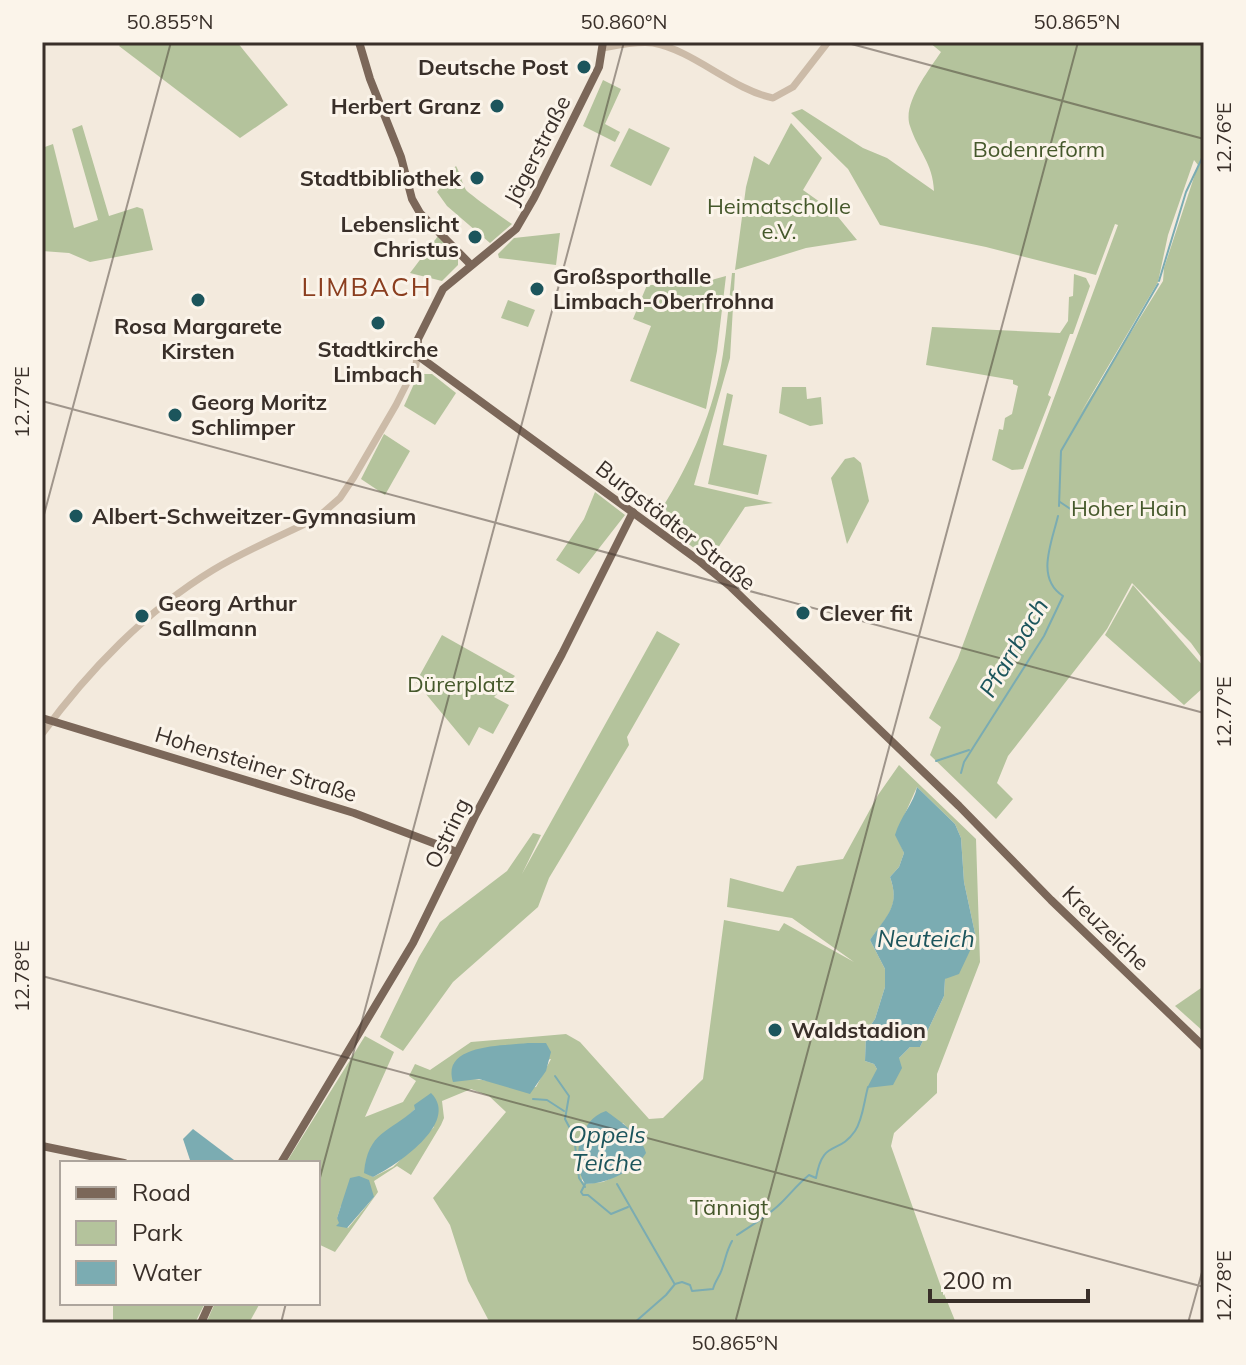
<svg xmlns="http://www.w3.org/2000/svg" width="1246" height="1365" viewBox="0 0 1246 1365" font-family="Mulish,sans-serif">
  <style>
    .green { fill: #b4c39c; fill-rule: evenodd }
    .water { fill: #7bacb2 }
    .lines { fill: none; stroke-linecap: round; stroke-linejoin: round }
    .stream { stroke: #7bacb2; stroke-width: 2 }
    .minor { stroke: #ccbba8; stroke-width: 7 }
    .major { stroke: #7b6759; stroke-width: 8 }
    .ticks { fill: none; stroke: #392f29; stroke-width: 2; stroke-opacity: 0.45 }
    .poi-dot { fill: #1c555c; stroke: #fbf4ea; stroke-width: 3 }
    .labels { text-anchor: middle; stroke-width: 6; stroke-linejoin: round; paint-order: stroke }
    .poi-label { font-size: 22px; font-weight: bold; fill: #392f29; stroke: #fbf4ea; text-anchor: start }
    .park-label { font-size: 22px; fill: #45582b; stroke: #fbf4ea }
    .street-label { font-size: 22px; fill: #392f29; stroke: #fbf4ea }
    .water-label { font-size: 24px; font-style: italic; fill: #1c555c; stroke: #fbf4ea }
    .quarter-label { font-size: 26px; letter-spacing: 2px; fill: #8b3e1f; stroke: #fbf4ea }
    .neatline { fill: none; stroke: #392f29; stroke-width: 3 }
    .ticks-label { font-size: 20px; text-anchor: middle; fill: #392f29 }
  </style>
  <rect width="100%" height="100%" fill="#f3eadd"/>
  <g class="green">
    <polygon points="123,42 237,42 288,105 240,138 119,46"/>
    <path d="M929,42H1204V661L1191,643L1132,583L1107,629L1008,756L997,783L1013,799L996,819L930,755L941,727L929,718L958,658L1118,225L1115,224L1096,275L986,247L880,225L848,169L791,113L802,109L863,148L887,158L934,191C933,163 918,151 910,126C902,104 929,70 941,52ZM1194,160L1198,165L1164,268L1163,281L1080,414L1158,282L1168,235Z"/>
    <polygon points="603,80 621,89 605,124 620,132 615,142 583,126"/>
    <polygon points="791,123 822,158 803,190 834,212 857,240 806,248 735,270 746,187 754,156 769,165"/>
    <polygon points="82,125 109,216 137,207 143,209 153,250 90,262 69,253 42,251 42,148 53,144 74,228 98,220 72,129"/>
    <polygon points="629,128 670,148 651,186 610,166"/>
    <path d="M456,166C460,173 462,183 466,190C468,193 507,221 512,224L490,243L447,206L437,192L441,187L438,183Z"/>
    <polygon points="560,233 556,265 499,258 498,254 514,238"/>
    <polygon points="438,236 458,257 458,265 442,281 410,273"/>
    <path d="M732,273H735L730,358L694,485L773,503L745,507L710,560L655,519C688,469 714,413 723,354C727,327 729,300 732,273Z"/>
    <polygon points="1074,274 1086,278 1090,286 1073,334 1070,334 1048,395 1051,397 1023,469 1012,470 992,460 999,429 1003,430 1005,418 1012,414 1018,386 1013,384 1013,380 926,365 932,327 1060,333 1068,321 1069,297 1073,296"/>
    <polygon points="726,276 717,351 706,409 630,381 651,326 633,319 647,285 693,285"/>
    <polygon points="508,300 535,310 528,327 501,318"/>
    <polygon points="421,374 432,374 456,393 435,425 404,406 418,375"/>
    <polygon points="782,387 806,387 807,399 821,397 823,424 810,426 779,413"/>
    <polygon points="727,393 733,395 723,445 767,455 758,495 708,484"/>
    <polygon points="384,434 410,451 385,495 361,479"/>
    <polygon points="854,457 861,463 869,501 847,544 831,478 845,459"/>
    <polygon points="595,492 625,515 579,574 556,560 584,519"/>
    <polygon points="1133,585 1204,667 1204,687 1184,705 1105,635"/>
    <polygon points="657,631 680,644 627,737 629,745 549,878 538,907 453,982 403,1051 380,1037 419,957 440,922 507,871 533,833 541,835 522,874"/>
    <polygon points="442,635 515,676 494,697 509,705 493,734 479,727 469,746 416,682"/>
    <path d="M899,765L976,839L980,962L937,1074V1093L894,1133L891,1146L940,1284L956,1323H740L735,1319L731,1323H490L468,1281L450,1225L433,1198L506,1112L489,1096L471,1089L442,1101L444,1118L441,1125L411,1175L397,1166L374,1181L378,1192L335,1252L318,1244V1163H286L365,1036L394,1052L365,1117L403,1102L416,1081L409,1076L415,1064L430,1070L471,1042L566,1034L580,1042L649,1119L663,1118L703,1079L724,920L779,931L784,923L854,962L792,918L727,907L730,878L783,892L797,866L843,859L878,795ZM917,787L955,824L961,838L964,882L976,938L945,979L944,996L920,1047H910L899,1058L884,1086H876L877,1069L874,1064L865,1061L866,1032L875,1019L885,987V969L870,940C886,917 901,907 890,877L899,867L904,853L896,834ZM551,1059L536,1087C513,1091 494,1079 470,1079ZM415,1109L434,1127L393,1167L373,1177L365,1172L399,1124ZM623,1123L643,1145L635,1167L603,1182L586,1184L582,1181L579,1140L583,1135ZM374,1197L348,1228L337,1218L341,1206Z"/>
    <polygon points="1204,986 1204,1032 1175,1006"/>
    <polygon points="113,1303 205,1303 195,1323 113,1323"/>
    <polygon points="215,1303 260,1303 249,1323 206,1323"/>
  </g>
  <g class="water">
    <path d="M917,787L955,824L961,838L964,882L976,938L959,974L945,979L944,996L920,1047H910L899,1058L902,1068L893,1085L867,1088L877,1069L874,1064L865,1061L866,1032L875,1019L885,987V969L870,940C885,917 901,907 890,877L899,867L904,853L895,835C900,817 914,803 917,787Z"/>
    <path d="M528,1043H546L551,1052L546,1071L530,1094L479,1079L453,1082C441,1044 503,1046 528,1043Z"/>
    <path d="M431,1093C461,1123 395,1166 373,1177L364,1173C368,1131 389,1133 415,1109L414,1105Z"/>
    <path d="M606,1111C620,1121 642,1136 646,1153C635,1171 606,1184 585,1184C571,1161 578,1120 606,1111Z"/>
    <polygon points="193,1129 238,1163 191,1163 183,1139"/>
    <polygon points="359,1176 369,1180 374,1197 347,1228 336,1226 339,1223 337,1218 350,1178"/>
  </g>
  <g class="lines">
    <g class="stream">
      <polyline points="1159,281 1186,192 1204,154"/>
      <polyline points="1060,502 1075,512"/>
      <polyline points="1059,506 1061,451 1158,284"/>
      <polyline points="936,761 969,750"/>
      <path d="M961,773L964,762L1044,636L1063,596C1035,578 1052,542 1058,516"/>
      <polyline points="555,1076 569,1096 565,1119 574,1136 579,1178 585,1187"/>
      <polyline points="533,1099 547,1100 564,1111"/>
      <polyline points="585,1184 581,1192 583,1195 588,1195 611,1214 628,1207"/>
      <polyline points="617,1184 674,1283"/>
      <path d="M737,1235C752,1225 768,1216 781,1203C791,1193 798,1184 809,1175L816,1178C823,1138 838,1156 855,1131C863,1119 864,1101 868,1087"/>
      <path d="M634,1323L666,1295L675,1284L682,1282L690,1285L692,1291L713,1289C715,1281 720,1276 722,1269C726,1258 726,1252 732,1241"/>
    </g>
    <g class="minor">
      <path d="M603,48C619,45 637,41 653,43C693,50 733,90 773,98L793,87L828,42"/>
      <path d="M42,734C88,671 147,610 213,570C246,550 283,535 317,518L340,498L354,477L396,405L416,365L417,355"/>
    </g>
    <g class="major">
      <polyline points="359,42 370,79 401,157 412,199 420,213 471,265"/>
      <polyline points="603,42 599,67 534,198 516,229 443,289 418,339 417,355 698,560 731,587 959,806 1051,900 1204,1047"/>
      <polyline points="42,718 354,813 457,852"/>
      <polyline points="42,1146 124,1163"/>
      <polyline points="281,1163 413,943 476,814 562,654 633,512"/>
      <polyline points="201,1323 210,1303"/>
    </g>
  </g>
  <path class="ticks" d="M844,42L1204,139M42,401L1204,713M42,522L171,42M42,976L1204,1287M318,1185L624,42M281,1323L286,1303M735,1323L1078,42M1188,1323L1204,1265"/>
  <g class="poi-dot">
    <circle cx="584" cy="67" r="8"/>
    <circle cx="497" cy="106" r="8"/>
    <circle cx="477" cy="178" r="8"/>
    <circle cx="475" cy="237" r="8"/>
    <circle cx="537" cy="289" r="8"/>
    <circle cx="198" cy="300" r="8"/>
    <circle cx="378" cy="323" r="8"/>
    <circle cx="175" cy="415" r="8"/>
    <circle cx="76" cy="516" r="8"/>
    <circle cx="803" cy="613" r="8"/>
    <circle cx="142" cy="616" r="8"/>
    <circle cx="775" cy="1030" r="8"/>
  </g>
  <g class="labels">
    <g class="poi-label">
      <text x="568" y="75" text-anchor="end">Deutsche Post</text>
      <text x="481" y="114" text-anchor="end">Herbert Granz</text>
      <text x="461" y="186" text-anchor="end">Stadtbibliothek</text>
      <text x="459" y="232" text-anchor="end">Lebenslicht<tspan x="459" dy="25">Christus</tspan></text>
      <text x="553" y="284">Großsporthalle<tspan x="553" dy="25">Limbach-Oberfrohna</tspan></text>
      <text x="198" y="334" text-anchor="middle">Rosa Margarete<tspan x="198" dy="25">Kirsten</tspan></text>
      <text x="378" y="357" text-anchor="middle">Stadtkirche<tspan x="378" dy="25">Limbach</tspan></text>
      <text x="191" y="410">Georg Moritz<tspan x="191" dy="25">Schlimper</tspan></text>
      <text x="92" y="524">Albert-Schweitzer-Gymnasium</text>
      <text x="158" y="611">Georg Arthur<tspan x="158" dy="25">Sallmann</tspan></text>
      <text x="819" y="621">Clever fit</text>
      <text x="791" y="1038">Waldstadion</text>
    </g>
    <g class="park-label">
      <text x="1039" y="157">Bodenreform</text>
      <text x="779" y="214">Heimatscholle<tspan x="779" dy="25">e.V.</tspan></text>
      <text x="1129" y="516">Hoher Hain</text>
      <text x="461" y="692">Dürerplatz</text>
      <text x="729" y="1215">Tännigt</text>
    </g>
    <g class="street-label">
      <text transform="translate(537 150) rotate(-63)" y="8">Jägerstraße</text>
      <text transform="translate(676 525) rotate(38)" y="8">Burgstädter Straße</text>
      <text transform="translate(256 764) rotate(17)" y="8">Hohensteiner Straße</text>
      <text transform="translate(447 833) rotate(-64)" y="8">Ostring</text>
      <text transform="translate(1106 928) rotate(44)" y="8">Kreuzeiche</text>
    </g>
    <g class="water-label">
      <text transform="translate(1014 648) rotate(-59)" y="8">Pfarrbach</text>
      <text x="926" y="947">Neuteich</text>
      <text x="607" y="1143">Oppels<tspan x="607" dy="28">Teiche</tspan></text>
    </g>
    <g class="quarter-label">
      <text x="367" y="296">LIMBACH</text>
    </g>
  </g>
  <rect width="1246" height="1365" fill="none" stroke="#fbf4ea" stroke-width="88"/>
  <rect x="60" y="1161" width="260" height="144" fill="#fbf4ea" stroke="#ada59d" stroke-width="2"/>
  <rect x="76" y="1187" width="40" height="12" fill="#7b6759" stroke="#ada59d" stroke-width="2"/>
  <text x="132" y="1201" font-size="24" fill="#392f29">Road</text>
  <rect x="76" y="1221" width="40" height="24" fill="#b4c39c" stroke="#ada59d" stroke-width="2"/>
  <text x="132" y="1241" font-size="24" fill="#392f29">Park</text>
  <rect x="76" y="1261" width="40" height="24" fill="#7bacb2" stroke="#ada59d" stroke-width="2"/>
  <text x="132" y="1281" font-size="24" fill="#392f29">Water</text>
  <path d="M930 1289v12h158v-12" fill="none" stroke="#392f29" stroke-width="4"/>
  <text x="942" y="1289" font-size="24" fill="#392f29" stroke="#fbf4ea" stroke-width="6" paint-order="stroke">200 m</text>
  <rect x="44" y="44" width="1158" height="1277" class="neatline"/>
  <g class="ticks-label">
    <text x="170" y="29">50.855°N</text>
    <text x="624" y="29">50.860°N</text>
    <text x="1077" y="29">50.865°N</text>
    <text transform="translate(1224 138) rotate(-90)" y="7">12.76°E</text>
    <text transform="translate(22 402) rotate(-90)" y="7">12.77°E</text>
    <text transform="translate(1224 712) rotate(-90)" y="7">12.77°E</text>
    <text transform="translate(22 976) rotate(-90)" y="7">12.78°E</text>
    <text transform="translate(1224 1286) rotate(-90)" y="7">12.78°E</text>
    <text x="735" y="1350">50.865°N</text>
  </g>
</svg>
